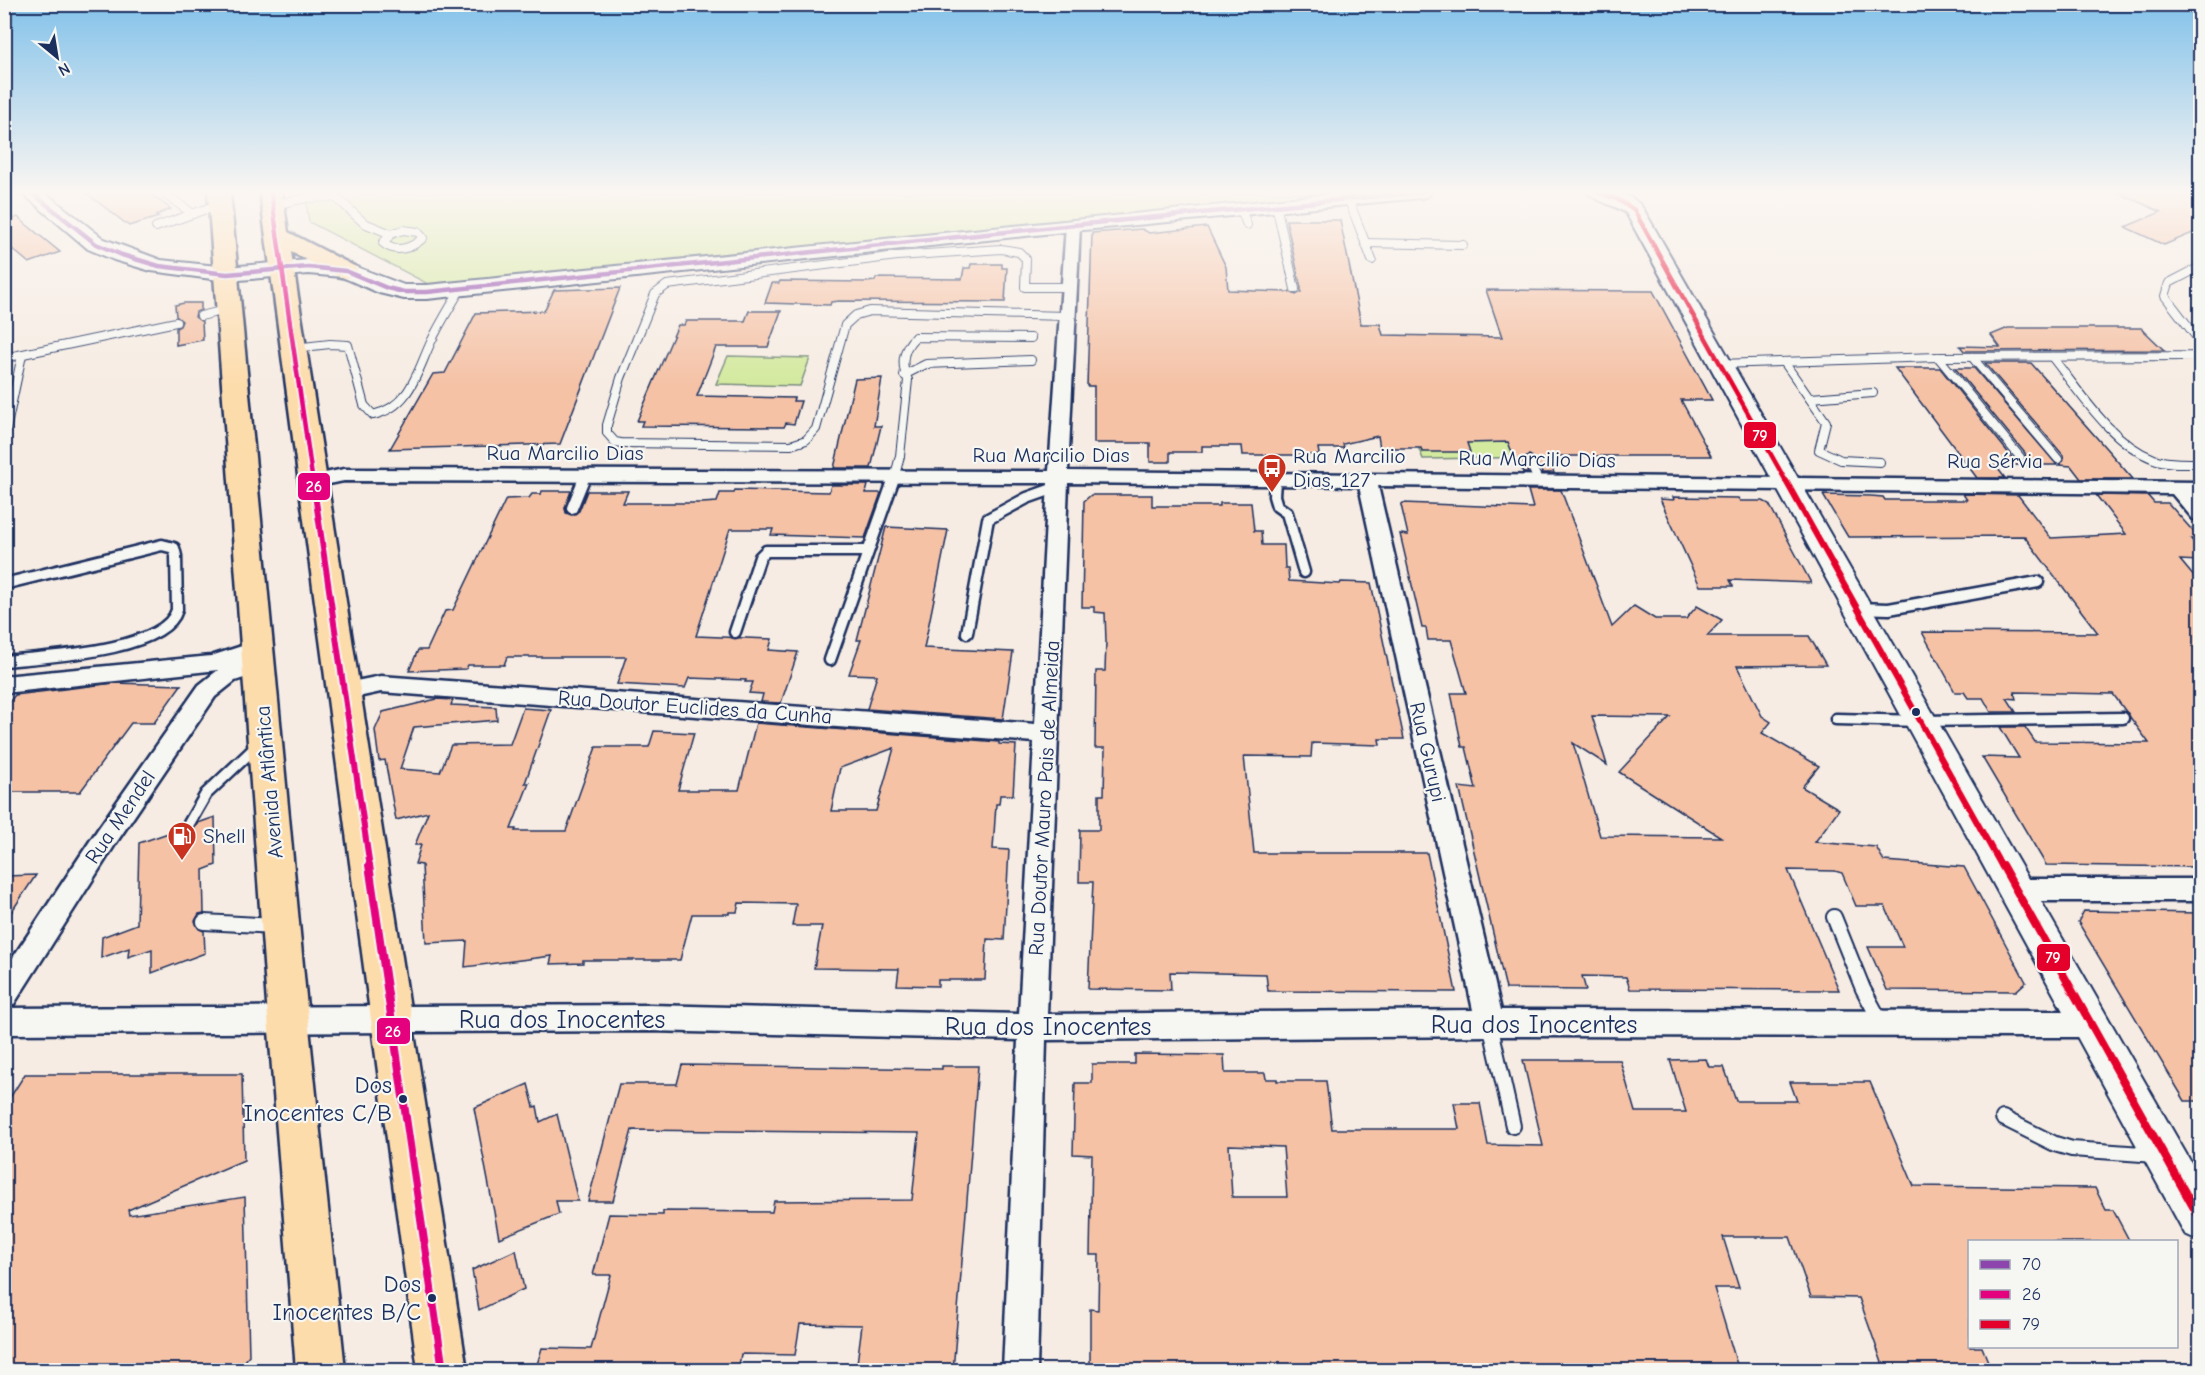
<svg xmlns="http://www.w3.org/2000/svg" width="2205" height="1375" viewBox="0 0 2205 1375" font-family="'Comic Neue',sans-serif">
  <style>
    .green { fill: #d3e99e; stroke: #778c7e; stroke-width: 1.5 }
    .building { fill: #f5c2a6; stroke: #1b2f5e; stroke-width: 1.5; fill-rule: evenodd }
    .lines { fill: none; stroke-linecap: round; stroke-linejoin: round }
    .lane-far2-casing { stroke: #1b2f5e; stroke-width: 10 }
    .lane-far1-casing { stroke: #1b2f5e; stroke-width: 15 }
    .lane-casing { stroke: #1b2f5e; stroke-width: 18 }
    .street-casing { stroke: #1b2f5e; stroke-width: 5 }
    .secondary-casing { stroke: #1b2f5e; stroke-width: 4 }
    .primary-casing { stroke: #1b2f5e; stroke-width: 5 }
    .lane-far2 { stroke: #f6f6f2; stroke-width: 8 }
    .lane-far1 { stroke: #f6f6f2; stroke-width: 10 }
    .lane { stroke: #f6f6f2; stroke-width: 14 }
    .street { fill: #f6f6f2; fill-rule: evenodd }
    .secondary { fill: #f6f6f2; fill-rule: evenodd }
    .primary { fill: #fddcac; fill-rule: evenodd }
    .bus-1-casing { stroke: #f6f6f2; stroke-width: 8 }
    .bus-2-far2-casing { stroke: #f6f6f2; stroke-width: 8 }
    .bus-2-far1-casing { stroke: #f6f6f2; stroke-width: 10 }
    .bus-2-casing { stroke: #f6f6f2; stroke-width: 12 }
    .bus-3-far2-casing { stroke: #f6f6f2; stroke-width: 8 }
    .bus-3-far1-casing { stroke: #f6f6f2; stroke-width: 10 }
    .bus-3-casing { stroke: #f6f6f2; stroke-width: 12 }
    .bus-1 { stroke: #8e44ad; stroke-width: 4.5 }
    .bus-2-far2 { stroke: #e5007d; stroke-width: 4.5 }
    .bus-2-far1 { stroke: #e5007d; stroke-width: 6 }
    .bus-2 { stroke: #e5007d; stroke-width: 8 }
    .bus-3-far2 { stroke: #e4002b; stroke-width: 4.5 }
    .bus-3-far1 { stroke: #e4002b; stroke-width: 6 }
    .bus-3 { stroke: #e4002b; stroke-width: 8 }
    .bus-dot { fill: #1b2f5e; stroke: #f6f6f2; stroke-width: 2 }
    .labels { text-anchor: middle; stroke-width: 4.5; stroke-linejoin: round; paint-order: stroke }
    .street-label { font-size: 21px; fill: #1b2f5e; stroke: #f6f6f2 }
    .poi-label { font-size: 21px; fill: #1b2f5e; stroke: #f6f6f2; text-anchor: start }
    .near-bus-label { font-size: 24px; fill: #1b2f5e; stroke: #f6f6f2; text-anchor: end }
    .near-street-label { font-size: 26px; fill: #1b2f5e; stroke: #f6f6f2 }
    .line-badge { stroke: #f6f6f2; stroke-width: 2 }
    .badge-label { font-size: 16px; text-anchor: middle; font-weight: bold; fill: #fff }
  </style>
  <rect width="100%" height="100%" fill="#f6ece3"/>
  <filter id="ink" filterUnits="userSpaceOnUse"><feTurbulence type="fractalNoise" baseFrequency=".0167" numOctaves="2"/><feDisplacementMap in="SourceGraphic" scale="12" xChannelSelector="R" yChannelSelector="G"/><feConvolveMatrix kernelMatrix="1 2 1 2 8 2 1 2 1" color-interpolation-filters="sRGB"/></filter>
  <g filter="url(#ink)">
    <g class="green">
      <polygon points="305,193 1358,193 1093,217 430,285 309,222"/>
      <polygon points="728,356 810,358 800,386 716,384"/>
      <polygon points="1534,430 1547,457 1423,459 1416,442"/>
    </g>
    <g class="building">
      <polygon points="85,192 148,192 171,209 156,215 159,217 129,226"/>
      <polygon points="2117,192 2200,192 2200,230 2164,245 2125,227 2161,212"/>
      <polygon points="18,217 27,225 60,252 29,263 4,242 4,222"/>
      <polygon points="1286,220 1340,220 1361,324 1380,324 1383,335 1502,337 1486,290 1653,291 1712,400 1681,400 1711,456 1548,456 1554,473 1542,473 1534,458 1529,455 1523,461 1528,473 1523,473 1519,460 1515,460 1508,442 1467,443 1470,452 1422,452 1421,448 1380,448 1378,436 1343,444 1344,448 1318,448 1319,454 1313,455 1243,455 1242,446 1202,446 1202,452 1170,452 1170,462 1150,462 1150,443 1094,443 1094,386 1087,386 1092,233 1142,229 1149,233 1207,227 1226,267 1228,290 1290,292 1296,295 1301,292 1301,288"/>
      <polygon points="971,264 1002,264 1002,268 1007,268 1005,302 839,301 831,302 830,305 765,303 772,283 779,283 780,281 867,282 875,281 876,278 962,279 964,268 970,268"/>
      <polygon points="620,288 560,444 390,449 433,374 445,373 476,313 544,311 554,290"/>
      <polygon points="184,303 201,303 201,310 196,312 195,317 202,322 203,340 176,345 176,328 180,326 182,321 176,316 175,305"/>
      <polygon points="749,311 781,311 768,347 716,347 697,396 794,398 793,401 801,401 794,424 786,423 784,427 641,426 643,421 637,421 678,325 684,325 686,321 745,321"/>
      <polygon points="2008,328 2141,328 2164,350 1964,351 1960,346 2000,347 1991,335"/>
      <polygon points="1985,363 2031,363 2133,479 2081,479 2071,466 2059,465 2064,460 2063,455"/>
      <polygon points="1895,368 1940,368 2015,461 2023,462 2026,459 2025,453 1955,368 1974,368 2057,465 1995,465 2005,478 1977,478"/>
      <polygon points="882,378 874,426 881,426 871,468 834,468 855,379"/>
      <polygon points="831,485 868,485 866,493 881,493 865,538 771,535 773,529 730,529 696,636 772,639 769,650 798,652 781,703 761,702 763,694 749,693 753,682 745,682 746,680 689,678 685,688 617,684 626,657 507,657 504,665 468,665 466,669 409,671 418,650 427,650 445,611 453,610 506,499 529,498 532,494 541,494 542,491 571,491 565,508 566,513 572,515 579,511 587,491 628,491 623,503 702,503 717,502 720,493 734,493 735,490 829,492"/>
      <path d="M1528,490H1561L1612,627L1634,606L1655,619H1686L1697,606L1722,620L1707,636H1809L1826,665L1737,666L1762,716L1771,722L1762,733L1819,766L1802,787L1839,809L1815,842L1876,847L1884,861L1964,867L2026,982L2016,991L1887,990L1868,947H1903L1885,906H1856L1842,873L1835,871L1788,870L1839,990L1630,989L1626,977L1582,976L1586,990L1506,989L1459,787L1476,789L1466,747H1462L1451,693H1466L1451,640H1428L1426,628H1422L1400,534L1408,535L1401,505L1403,503L1533,508ZM1592,716L1670,717L1619,772L1721,837L1600,836L1573,743L1607,765Z"/>
      <polygon points="1963,494 2018,495 2051,538 2126,534 2096,495 2148,496 2154,503 2168,503 2200,539 2191,539 2200,550 2200,561 2180,560 2200,584 2200,867 2046,865 1982,757 2019,758 2000,727 2025,727 2035,742 2149,743 2113,694 2014,692 2016,699 2007,698 2016,712 1991,712 1983,698 1968,698 1964,692 1955,692 1922,632 2098,633 2024,536 1848,537 1823,495 1871,496 1883,497 1885,500 1967,500"/>
      <polygon points="1091,495 1152,495 1152,506 1220,506 1220,503 1251,503 1254,531 1261,531 1262,545 1284,545 1285,568 1288,568 1289,581 1340,584 1341,582 1371,583 1404,739 1379,739 1380,745 1312,743 1311,757 1244,756 1254,853 1427,853 1456,992 1268,991 1266,974 1170,972 1171,990 1088,989 1093,882 1079,882 1080,830 1099,830 1099,795 1104,795 1105,748 1095,748 1096,671 1105,671 1106,641 1105,613 1094,612 1094,607 1082,607 1084,501"/>
      <polygon points="1673,497 1738,498 1740,501 1763,501 1769,504 1811,583 1730,580 1733,586 1700,586 1660,499 1674,500"/>
      <polygon points="886,527 948,530 924,648 1013,652 1003,719 867,709 877,675 849,674 861,640 857,640"/>
      <polygon points="114,683 181,685 154,723 131,723 80,792 4,792 4,708 15,695"/>
      <path d="M437,699L453,700L451,705L496,707L497,720L414,727L400,769L440,772L451,745L510,744L523,708L551,710L525,783H529L511,829H516L515,831H566L596,747H649L654,731L694,733L678,790H739L756,723L999,742V744L1016,745L1013,795H1000L999,804H996L993,849L1009,850L1004,940L987,939L985,980H938V986L897,985L899,969L814,968L822,926H792L796,904L739,903L737,912H729V914H692L680,960H583V963L550,964L552,956L465,967L467,941L426,943L422,865L415,864L421,845H415L428,812L396,820L385,760L379,761L375,730L383,712ZM894,748L876,811H831L840,768Z"/>
      <polygon points="215,817 216,865 203,870 204,913 199,914 195,921 199,929 204,931 205,953 152,973 152,949 128,957 129,948 101,958 102,937 137,924 139,843 180,829 184,834 190,834 198,823"/>
      <polygon points="36,875 4,923 4,876"/>
      <polygon points="2084,911 2200,913 2200,1101 2185,1101 2078,922"/>
      <path d="M1135,1054L1224,1055L1225,1073H1265L1266,1079H1277V1081H1326L1332,1129H1459L1454,1103H1480L1488,1145L1543,1146L1523,1060H1620L1635,1112H1686L1670,1060L1706,1059L1709,1067H1724L1736,1101H1797L1790,1082H1870L1914,1186L2095,1188L2106,1210H2113L2130,1242H1970V1347H1982L1992,1371H1885L1859,1298L1811,1297L1790,1237H1723L1739,1288H1714L1739,1371H1594L1593,1366L1533,1367V1371H1090V1309L1098,1310L1099,1255H1090L1092,1155L1073,1154L1075,1083H1092V1064H1135ZM1229,1145L1283,1147L1287,1197H1232Z"/>
      <polygon points="682,1065 942,1069 942,1066 978,1066 953,1371 856,1371 862,1325 800,1324 795,1355 741,1354 738,1371 535,1371 542,1348 591,1349 611,1275 593,1275 609,1214 663,1215 663,1211 772,1212 774,1201 912,1200 919,1133 632,1130 613,1201 588,1201 619,1084 677,1084"/>
      <polygon points="25,1074 242,1074 244,1160 128,1210 129,1215 245,1197 249,1356 237,1371 4,1371 4,1107"/>
      <polygon points="528,1084 534,1107 537,1106 540,1122 557,1114 578,1201 556,1201 559,1214 499,1238 474,1108"/>
      <polygon points="516,1250 524,1289 479,1310 472,1270"/>
    </g>
    <g class="lines">
      <g class="lane-far2-casing">
        <g id="lane-far2">
          <polyline points="162,192 193,214"/>
          <polyline points="1348,198 1372,260"/>
          <polyline points="273,205 306,198 331,197 338,199 364,223 391,234"/>
          <polyline points="1276,205 1295,289"/>
          <polyline points="1241,209 1247,225"/>
          <polyline points="156,227 220,204"/>
          <path d="M403,230L418,232L423,238C412,248 396,254 383,243L391,234Z"/>
          <polyline points="1365,243 1463,245"/>
          <polyline points="201,316 229,309"/>
          <polyline points="1066,316 870,311 856,315 845,325 816,429 806,440 791,445 621,443 615,442 607,433 607,425 621,378 655,294 667,285 897,256 1001,249 1019,252 1026,259 1025,287 1068,287"/>
          <path d="M294,348L330,344L348,345L364,405L373,415C410,407 417,372 431,342C440,323 451,306 461,288"/>
          <polyline points="1938,357 2020,457"/>
          <polyline points="1972,357 2058,459"/>
          <path d="M2052,357C2080,392 2110,442 2154,459C2168,464 2185,463 2200,463"/>
          <polyline points="4,358 176,322"/>
          <polyline points="1784,362 1826,422 1819,450 1841,460 1880,462"/>
          <polyline points="1720,364 1938,357 2200,356 2198,339 2165,296 2169,283 2200,267"/>
          <polyline points="904,375 926,364 1031,360"/>
          <polyline points="1811,398 1873,393"/>
          <polyline points="4,440 22,355"/>
          <polyline points="1529,461 1539,482"/>
          <polyline points="583,483 586,475"/>
          <path d="M893,483L900,456L908,380C900,364 903,349 915,337L1031,338"/>
          <polyline points="1275,483 1275,479"/>
        </g>
      </g>
      <g class="lane-far1-casing">
        <g id="lane-far1">
          <polyline points="1275,481 1274,496 1277,506 1287,513 1304,572"/>
          <polyline points="572,508 583,481"/>
          <path d="M4,584L162,545L174,548L176,556L177,610C165,652 42,657 4,661"/>
          <polyline points="1858,608 1889,609 2038,582"/>
          <polyline points="735,632 760,557 766,551 868,551"/>
          <polyline points="967,633 988,519 1027,498 1058,487"/>
          <polyline points="830,660 893,481"/>
          <polyline points="1836,719 1922,721 2123,718"/>
          <polyline points="187,827 206,794 258,745"/>
        </g>
      </g>
      <g class="lane-casing">
        <g id="lane">
          <polyline points="1834,917 1863,989 1882,1024"/>
          <polyline points="204,922 276,926"/>
          <polyline points="1490,1024 1513,1126"/>
          <polyline points="2003,1118 2055,1144 2072,1149 2156,1155"/>
        </g>
      </g>
      <g class="street-casing">
        <g id="street">
          <path d="M1073,221L1080,225L1068,471L2200,482V494H2193L2200,502V520L2193,519L2172,494L1378,486L1501,1010L2092,1011L2102,1015L2106,1024L2102,1033L2092,1037L1490,1036L1046,1040L1037,1370H1003L1018,1040L650,1031L4,1034V1008L650,1005L1019,1014L1034,742L381,692L344,700L336,697L333,691L336,685L381,676L1035,724L1048,483L344,481L313,487L306,485L303,481L306,477L344,469L1049,471L1066,225ZM1068,483L1359,486L1473,1010L1047,1014Z"/>
          <polygon points="245,645 253,647 256,653 253,658 259,656 267,658 270,664 267,670 235,681 215,697 116,843 14,1004 4,1007 4,971 98,829 199,685 218,670 4,693 4,676 211,656"/>
          <polygon points="2017,879 2200,879 2200,901 2017,901 2008,898 2004,890 2008,882"/>
        </g>
      </g>
      <g class="secondary-casing">
        <g id="secondary">
          <polygon points="21,192 44,192 104,239 161,260 227,267 308,260 354,266 404,285 427,285 1351,192 1431,192 1428,196 1421,198 1073,231 427,299 404,299 379,293 342,277 308,274 227,281 151,271 114,260 88,249"/>
          <path d="M1587,192C1609,192 1631,190 1644,210L2200,1178V1241L2185,1234L1626,213C1615,205 1595,201 1587,192Z"/>
        </g>
      </g>
      <g class="primary-casing">
        <g id="primary">
          <polygon points="208,192 230,192 308,1018 345,1370 296,1370 268,1018"/>
          <polygon points="260,192 282,192 288,232 354,266 358,271 354,276 346,278 338,276 291,252 467,1370 418,1370"/>
        </g>
      </g>
      <use href="#lane-far2" class="lane-far2"/>
      <use href="#lane-far1" class="lane-far1"/>
      <use href="#lane" class="lane"/>
      <use href="#street" class="street"/>
      <use href="#secondary" class="secondary"/>
      <use href="#primary" class="primary"/>
      <g class="bus-1-casing">
        <polyline id="bus-1" points="31,192 96,244 122,255 159,266 227,274 308,267 346,271 387,288 404,292 427,292 1073,225 1421,192"/>
      </g>
      <g class="bus-2-far2-casing">
        <polyline id="bus-2-far2" points="271,192 313,483"/>
      </g>
      <g class="bus-2-far1-casing">
        <polyline id="bus-2-far1" points="313,481 370,867"/>
      </g>
      <g class="bus-2-casing">
        <polyline id="bus-2" points="369,865 443,1370"/>
      </g>
      <g class="bus-3-far2-casing">
        <polyline id="bus-3-far2" points="1597,192 1617,199 1634,210 1787,483"/>
      </g>
      <g class="bus-3-far1-casing">
        <polyline id="bus-3-far1" points="1786,481 2002,867"/>
      </g>
      <g class="bus-3-casing">
        <polyline id="bus-3" points="2002,865 2200,1219"/>
      </g>
      <use href="#bus-1" class="bus-1"/>
      <use href="#bus-2-far2" class="bus-2-far2"/>
      <use href="#bus-2-far1" class="bus-2-far1"/>
      <use href="#bus-2" class="bus-2"/>
      <use href="#bus-3-far2" class="bus-3-far2"/>
      <use href="#bus-3-far1" class="bus-3-far1"/>
      <use href="#bus-3" class="bus-3"/>
    </g>
  </g>
  <linearGradient id="sky" x2="0" y2="1"><stop stop-color="#83c2ea"/><stop offset="0.5" stop-color="#fbf6f2"/><stop offset="1" stop-color="#fbf6f2" stop-opacity="0"/></linearGradient>
  <rect width="2205" height="385" fill="url(#sky)"/>
  <defs>
    <g id="bus-pin" transform="scale(1.5)"><path d="M0 17L-7.5 6A9.5 9.5 0 1 1 7.5 6Z" fill="#c8321e" stroke="#f6f6f2"/><path d="M-5-6H5V4H4V6H2V4H-2V6H-4V4H-5ZM-3.5-4V0h7V-4ZM-3.5 1.2v1.5H-2V1.2ZM2 1.2v1.5H3.5V1.2Z" fill="#fff"/></g>
    <g id="fuel-pin" transform="scale(1.5)"><path d="M0 17L-7.5 6A9.5 9.5 0 1 1 7.5 6Z" fill="#c8321e" stroke="#f6f6f2"/><path d="M-5.5-6h7V0h2V4h1.3V-2.5L3-4.5l.8-.8L6-3V5H2.5V1h-1V6h-7ZM-4.2-4.7v3.2H.2V-4.7Z" fill="#fff"/></g>
  </defs>
  <g fill-rule="evenodd">
    <use href="#bus-pin" x="1272" y="468"/>
    <use href="#fuel-pin" x="182" y="836"/>
  </g>
  <g class="bus-dot">
    <circle cx="1916" cy="712" r="5"/>
    <circle cx="403" cy="1099" r="5"/>
    <circle cx="432" cy="1298" r="5"/>
  </g>
  <g class="labels">
    <g class="street-label">
      <text x="565" y="460">Rua Marcilio Dias</text>
      <text x="1051" y="462">Rua Marcilio Dias</text>
      <text transform="translate(1537 459) rotate(1)" y="7">Rua Marcilio Dias</text>
      <text x="1995" y="468">Rua Sérvia</text>
      <text transform="translate(695 707) rotate(4)" y="7">Rua Doutor Euclides da Cunha</text>
      <text transform="translate(1428 752) rotate(77)" y="7">Rua Gurupi</text>
      <text transform="translate(269 782) rotate(-95)" y="7">Avenida Atlântica</text>
      <text transform="translate(1044 798) rotate(-87)" y="7">Rua Doutor Mauro Pais de Almeida</text>
      <text transform="translate(120 817) rotate(-56)" y="7">Rua Mendel</text>
    </g>
    <g class="poi-label">
      <text x="1293" y="463">Rua Marcilio<tspan x="1293" dy="24">Dias, 127</tspan></text>
      <text x="203" y="843">Shell</text>
    </g>
    <g class="near-bus-label">
      <text x="392" y="1093">Dos<tspan x="392" dy="28">Inocentes C/B</tspan></text>
      <text x="421" y="1292">Dos<tspan x="421" dy="28">Inocentes B/C</tspan></text>
    </g>
    <g class="near-street-label">
      <text x="562" y="1028">Rua dos Inocentes</text>
      <text x="1534" y="1033">Rua dos Inocentes</text>
      <text x="1048" y="1035">Rua dos Inocentes</text>
    </g>
  </g>
  <g class="line-badge">
    <rect x="1743" y="421" width="34" height="28" rx="6" fill="#e4002b"/>
    <rect x="297" y="472" width="34" height="29" rx="6" fill="#e5007d"/>
    <rect x="2036" y="943" width="35" height="29" rx="6" fill="#e4002b"/>
    <rect x="376" y="1017" width="35" height="28" rx="6" fill="#e5007d"/>
  </g>
  <g class="badge-label">
    <text x="1760" y="441">79</text>
    <text x="314" y="492">26</text>
    <text x="2053" y="963">79</text>
    <text x="393" y="1037">26</text>
  </g>
  <rect width="2205" height="1375" fill="none" stroke="#f6f6f2" stroke-width="24"/>
  <rect x="12" y="12" width="2181" height="1351" fill="none" stroke="#1b2f5e" stroke-width="2" filter="url(#ink)"/>
  <rect x="1968" y="1240" width="210" height="108" fill="#f6f6f2" stroke="#9ea6b7" stroke-width="1.5"/>
  <rect x="1980" y="1260" width="30" height="9" fill="#8e44ad" stroke="#9ea6b7" stroke-width="1.5"/>
  <text x="2022" y="1270" font-size="18" fill="#1b2f5e">70</text>
  <rect x="1980" y="1290" width="30" height="9" fill="#e5007d" stroke="#9ea6b7" stroke-width="1.5"/>
  <text x="2022" y="1300" font-size="18" fill="#1b2f5e">26</text>
  <rect x="1980" y="1320" width="30" height="9" fill="#e4002b" stroke="#9ea6b7" stroke-width="1.5"/>
  <text x="2022" y="1330" font-size="18" fill="#1b2f5e">79</text>
  <g transform="translate(57 57) rotate(150)" stroke="#f6f6f2" stroke-width="4.5" paint-order="stroke">
  <path d="M0-4.5L10 22L0 15L-10 22Z" fill="#1b2f5e"/>
  <text y="-9" font-size="16" font-weight="bold" text-anchor="middle" fill="#1b2f5e">N</text>
  </g>
</svg>
